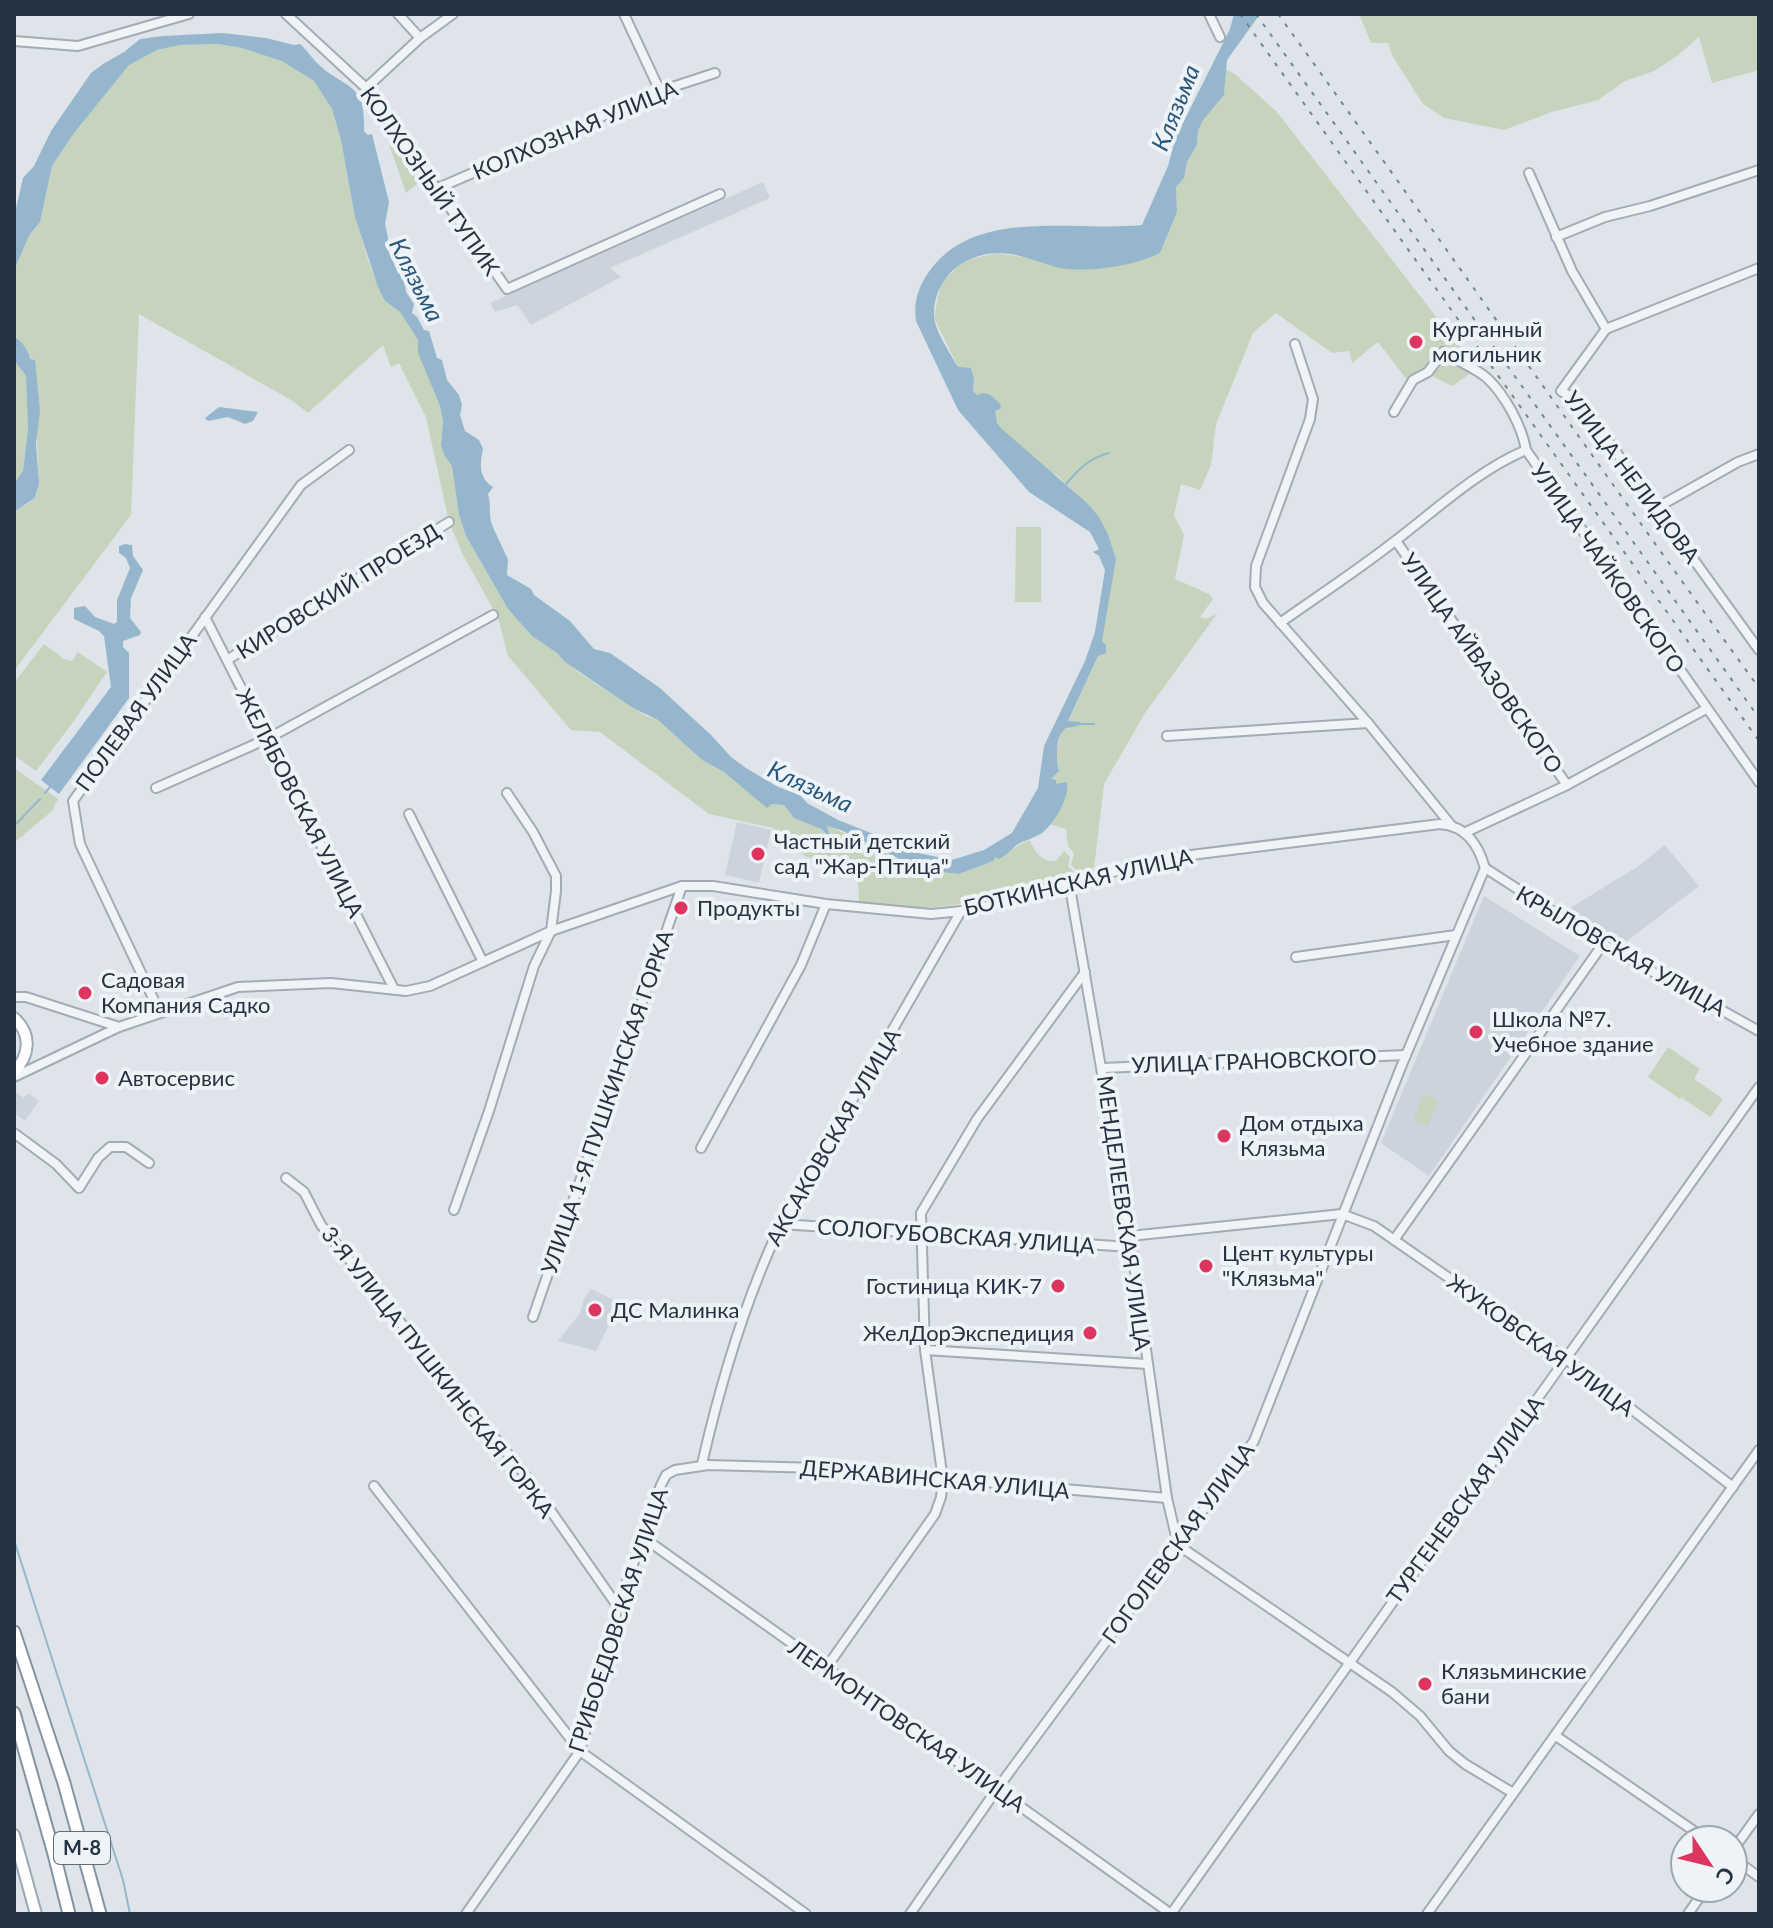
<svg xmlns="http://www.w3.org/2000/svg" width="1773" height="1928" viewBox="0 0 1773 1928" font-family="Lato,sans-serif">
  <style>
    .built { fill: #ccd3dc }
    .green { fill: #c6d4be }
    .water { fill: #95b6cd }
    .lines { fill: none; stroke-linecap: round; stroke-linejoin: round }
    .stream { stroke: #95b6cd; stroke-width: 2 }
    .minor-casing { stroke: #a3abb4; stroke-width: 12 }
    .major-casing { stroke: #9ca9b6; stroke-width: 14 }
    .highway-casing { stroke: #8493a2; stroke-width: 15 }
    .minor { stroke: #f1f4f7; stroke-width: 8 }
    .major { stroke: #fff; stroke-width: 10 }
    .highway { stroke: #fff; stroke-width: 11 }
    .rail { stroke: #768595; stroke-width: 2; stroke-dasharray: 4 8; stroke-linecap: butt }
    .poi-dot { fill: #dc3660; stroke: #eef3f7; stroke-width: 3 }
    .labels { text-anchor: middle; stroke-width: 8; stroke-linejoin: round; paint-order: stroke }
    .shield { fill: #eef3f7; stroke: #626d78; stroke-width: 2 }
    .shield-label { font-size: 20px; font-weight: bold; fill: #263342 }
    .street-label { font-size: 22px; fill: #263342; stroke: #eef3f7 }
    .poi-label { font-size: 22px; fill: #263342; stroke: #eef3f7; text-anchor: start }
    .water-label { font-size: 24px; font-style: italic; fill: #2b577a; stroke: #eef3f7 }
  </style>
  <rect width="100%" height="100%" fill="#dee4e9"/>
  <g class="built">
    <polygon points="763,182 770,198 610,268 621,277 531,325 517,305 495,312 490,303"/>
    <polygon points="737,822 771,830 759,883 725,875"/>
    <polygon points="1665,845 1699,886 1623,944 1567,910 1637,867"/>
    <polygon points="1484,896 1580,956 1429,1176 1381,1143"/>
    <polygon points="14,1091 24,1098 28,1093 39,1101 25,1121 14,1113"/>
    <polygon points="591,1289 620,1303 596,1351 558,1341 580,1313 584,1299"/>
  </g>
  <g class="green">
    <polygon points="1359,14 1759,14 1759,70 1712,83 1699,37 1677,56 1654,71 1625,81 1598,100 1552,112 1504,130 1444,118 1423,104 1393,57 1388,43 1371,43"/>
    <path d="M218,44L242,48L283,61L314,81L332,109L341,140L355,217L371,269L385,301L400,312L418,340V353L440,406L443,421L441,445L444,455L452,465L459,515L466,536L508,609L532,636L557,653L578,672L646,716L658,720L702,760L724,772L767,807L771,804L784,805L794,818L821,829L827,835L830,834L827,826L831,827L910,864L931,865L959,874L993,861L996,857C1009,852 1017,845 1030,840C1034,852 1042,862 1056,861L1064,851L1070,857L1068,867L1077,874C1008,893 930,922 859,901L858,881L842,869L805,856L773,828L709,814L600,732L571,730L508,656L498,618L462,553L449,522L426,417L399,363L391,367L383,345L308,413L291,400L139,314L131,515L14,671V512C20,508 31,503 35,498C44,487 31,387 35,364C27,357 25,340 14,337V270L30,234L40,222L52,166L74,133L128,65L157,50L180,45Z"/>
    <polygon points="1226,69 1235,74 1277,112 1477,369 1452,386 1424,372 1408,381 1378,342 1352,363 1349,351 1332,353 1276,313 1253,333 1216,424 1211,465 1200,490 1181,484 1174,515 1184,535 1175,579 1209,594 1213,599 1200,617 1206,619 1217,614 1145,713 1104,784 1094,868 1080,873 1071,865 1074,854 1068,846 1066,829 1049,824 1065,800 1051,779 1059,771 1056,752 1062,731 1079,722 1068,722 1098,656 1116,559 1108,534 1099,517 1059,477 1042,466 1002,429 997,423 994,410 973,391 974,379 971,372 958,367 934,318 941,282 966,260 997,253 1029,258 1061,268 1160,253 1177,212 1176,187 1184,178 1187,162 1197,145 1198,131 1203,119 1224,95"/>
    <polygon points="395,141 422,180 406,193 389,144"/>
    <polygon points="14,360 26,376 28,429 23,471 14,483"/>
    <polygon points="1016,527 1041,527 1041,602 1015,602"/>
    <polygon points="44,644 64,659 72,661 78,652 107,672 71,725 36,771 14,755 14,683"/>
    <polygon points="14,768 58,799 52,811 14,843"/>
    <polygon points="1668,1047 1700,1069 1694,1079 1723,1099 1710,1117 1682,1098 1683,1096 1680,1099 1648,1077"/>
    <polygon points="1423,1094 1438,1100 1428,1126 1413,1120"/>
  </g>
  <g class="water">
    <path d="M1234,14H1260L1227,60L1224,95L1203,120L1198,131L1197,145L1187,162L1184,178L1176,187L1177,212L1160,253C1135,266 1083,274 1056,267C1037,262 1016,252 996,253C961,255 933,280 934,316C934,329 951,355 958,367L971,368L974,379L973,391L977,395C988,390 993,397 1001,405L1000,409L995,411L997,423L1002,429L1087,503L1099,517L1108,534L1116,559L1102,641L1106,645V653L1098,656L1068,721L1080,722L1078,726C1077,726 1065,728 1065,729C1055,737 1056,760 1059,771L1051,779L1056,780V784L1067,782C1070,797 1054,824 1042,833C1034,838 1026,840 1018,844C1011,849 1007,856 998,859L996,857L993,861L959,874L935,871L931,865L910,864L841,830L827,826L831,838L821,829L794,818L784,805L772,804L767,808L724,772L702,760L658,720L633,708L565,662L557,653L532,636L508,609L466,536L459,515L452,466L444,455L441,445L443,421L440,406L418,353V340L400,312L385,301L378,287L355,217L341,140L332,109L314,81L282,61L242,48L218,44L180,45L157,50L129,65L74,133L52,166L40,222L30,234L14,270V217L23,178L34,166L51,131L91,73L103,64L124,52L140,39L162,36L222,33L266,38L294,45L300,44C307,50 311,57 317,63C346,91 366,80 364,131L368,135L372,134L389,202L385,224L388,237L387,248L398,273L404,277L406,292L414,304L412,313L417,317L424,330L429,331L437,358L442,360L447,380L459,395L462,405L460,415L465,431L479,440L483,449C480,463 478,478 493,487L488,494C491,504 489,513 491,522C491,524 507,557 508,559L507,575L531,589L534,595L570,621L594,649L610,653L660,688L712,736L731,757L746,768L778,787L800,795L807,803L838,820L891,841L899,849L952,860L984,850L1012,833L1038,788L1044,746L1085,661L1095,632L1105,570L1099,556L1093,552L1099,549L1090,532L1029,492L958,410L916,321C913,301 919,285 931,269C978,207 1075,232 1142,225L1168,166L1176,137L1230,29Z"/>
    <path d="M14,337C21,339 30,353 30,359L35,360L40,411L36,444L39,483L35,498L14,512V483L23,471L28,429L26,376L14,360Z"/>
    <polygon points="219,407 258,412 253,421 245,424 228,417 208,421 205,418"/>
    <polygon points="125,544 132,545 133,556 143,570 131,598 130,618 141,632 140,635 123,641 123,647 129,653 129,698 59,794 41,780 111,687 104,636 99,631 74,619 74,608 85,606 95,617 114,624 117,622 117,600 130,568 126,558 119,553 119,546"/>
  </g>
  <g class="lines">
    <g class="stream">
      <path d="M1066,484C1079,469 1089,458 1109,453"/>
      <polyline points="1079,724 1094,724"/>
      <polyline points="45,793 50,787"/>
      <polyline points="14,826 40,799"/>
      <polyline points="14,1540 123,1880 130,1914"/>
    </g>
    <g class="minor-casing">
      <g id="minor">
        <polyline points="286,14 366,88 507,289 720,194"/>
        <polyline points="398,14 420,38"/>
        <polyline points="624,14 660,91"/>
        <polyline points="1209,14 1220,37"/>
        <polyline points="14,41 78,46 189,14"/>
        <polyline points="366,88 420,38 453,14"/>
        <polyline points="1529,173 1572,271 1606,329 1561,391 1580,402 1759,650"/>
        <polyline points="436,189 660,91 715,73"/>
        <polyline points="1556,237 1605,217 1650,206 1759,170"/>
        <polyline points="1606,329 1759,268"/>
        <polyline points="1295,344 1313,399 1310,419 1256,566 1255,587 1263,603 1368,723 1451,825"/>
        <path d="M1394,412L1413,380L1428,372L1443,352C1457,361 1474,367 1487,378C1505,395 1522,426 1526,450L1759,782"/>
        <polyline points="1658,507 1738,462 1759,454"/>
        <polyline points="1396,541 1567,785"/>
        <polyline points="205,617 394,989"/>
        <path d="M1280,623C1318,596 1358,570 1395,541C1437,509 1477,471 1526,450"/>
        <polyline points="227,660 449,522"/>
        <polyline points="1167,736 1368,723"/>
        <polyline points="156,788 267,739 493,615"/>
        <polyline points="409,814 483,962"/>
        <polyline points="1466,832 1567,785 1706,709"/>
        <polyline points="1485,868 1603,944 1759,1031"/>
        <polyline points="1069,882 1130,1236 1167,1498 1178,1545 1392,1692 1420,1716 1449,1751 1465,1764 1513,1793"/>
        <polyline points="1296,957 1456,935"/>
        <polyline points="14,997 26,997 119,1027"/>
        <polyline points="160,1013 80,844 73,801 301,485 349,450"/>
        <polyline points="1103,1068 1406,1055"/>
        <path d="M14,1077L119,1027L238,987L331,983L406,991L430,986L551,931L682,886H713L826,904L931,914L973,910L1069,882L1183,856L1440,824C1466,826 1478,844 1485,868"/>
        <polyline points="14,1133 56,1164 79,1188 98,1158 110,1147 126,1147 149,1163"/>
        <polyline points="701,1148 801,965 826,904"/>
        <polyline points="286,1178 304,1192 321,1225 530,1481 618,1607"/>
        <polyline points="454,1210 489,1111 534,966 551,931 556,891 556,876 533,832 507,793"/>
        <polyline points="781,1224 1131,1247"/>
        <polyline points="1130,1236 1342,1214 1374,1226 1566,1359 1733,1487"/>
        <polyline points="1394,1240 1603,944"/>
        <polyline points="533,1317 682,886"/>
        <polyline points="925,1350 1147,1364"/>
        <path d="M702,1464C720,1385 746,1298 781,1224L961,911"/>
        <polyline points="374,1486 580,1751 806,1914"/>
        <polyline points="644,1538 1171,1914"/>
        <polyline points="826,1668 935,1514 941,1497 943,1480 925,1350 921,1213 977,1119 1085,972"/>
        <polyline points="1556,1736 1707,1840"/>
        <polyline points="1733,1850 1759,1814"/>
        <polyline points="1733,1858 1759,1877"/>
        <polyline points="466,1914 580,1751 618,1607 661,1485 666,1475 675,1470 708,1465 822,1468 1167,1498"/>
        <polyline points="910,1914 997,1789 1254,1441 1401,1067 1485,868"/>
        <polyline points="1171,1914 1759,1087"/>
        <polyline points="1427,1914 1759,1450"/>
        <polyline points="1688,1914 1706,1888"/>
      </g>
    </g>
    <g class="major-casing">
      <g id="major">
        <path d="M14,1018C32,1034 30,1055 14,1072"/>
        <polyline points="14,1835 36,1914"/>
      </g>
    </g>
    <g class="highway-casing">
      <g id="highway">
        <polyline points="14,1632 64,1783 100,1914"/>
        <polyline points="14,1713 54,1854 69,1914"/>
      </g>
    </g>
    <use href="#minor" class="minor"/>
    <use href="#major" class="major"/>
    <use href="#highway" class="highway"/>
    <g class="rail">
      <polyline points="1240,14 1759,741"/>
      <polyline points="1256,14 1759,718"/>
      <path d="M1278,14C1440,238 1597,465 1759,688"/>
    </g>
  </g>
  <g class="poi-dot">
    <circle cx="1416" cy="342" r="8"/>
    <circle cx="758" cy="854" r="8"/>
    <circle cx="681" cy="908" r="8"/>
    <circle cx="85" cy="993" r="8"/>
    <circle cx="1476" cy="1032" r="8"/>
    <circle cx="102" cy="1078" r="8"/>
    <circle cx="1224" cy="1136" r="8"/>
    <circle cx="1206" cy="1266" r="8"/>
    <circle cx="1058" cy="1286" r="8"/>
    <circle cx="595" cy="1310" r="8"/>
    <circle cx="1090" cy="1333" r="8"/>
    <circle cx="1425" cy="1684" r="8"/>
  </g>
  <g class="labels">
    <rect class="shield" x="54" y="1832" width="56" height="32" rx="6"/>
    <g class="shield-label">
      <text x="82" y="1855">М-8</text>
    </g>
    <g class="street-label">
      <text transform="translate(575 130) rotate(-23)" y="8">КОЛХОЗНАЯ УЛИЦА</text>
      <text transform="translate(430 181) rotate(55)" y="8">КОЛХОЗНЫЙ ТУПИК</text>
      <text transform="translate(1632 477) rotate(53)" y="8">УЛИЦА НЕЛИДОВА</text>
      <text transform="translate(1608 568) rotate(55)" y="8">УЛИЦА ЧАЙКОВСКОГО</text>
      <text transform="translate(338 591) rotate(-32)" y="8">КИРОВСКИЙ ПРОЕЗД</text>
      <text transform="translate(1482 663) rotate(55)" y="8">УЛИЦА АЙВАЗОВСКОГО</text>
      <text transform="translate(136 712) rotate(-54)" y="8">ПОЛЕВАЯ УЛИЦА</text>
      <text transform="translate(300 803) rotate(63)" y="8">ЖЕЛЯБОВСКАЯ УЛИЦА</text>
      <text transform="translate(1078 882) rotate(-13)" y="8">БОТКИНСКАЯ УЛИЦА</text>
      <text transform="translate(1621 951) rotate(30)" y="8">КРЫЛОВСКАЯ УЛИЦА</text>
      <text transform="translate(1254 1061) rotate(-2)" y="8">УЛИЦА ГРАНОВСКОГО</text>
      <text transform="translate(607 1102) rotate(-71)" y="8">УЛИЦА 1-Я ПУШКИНСКАЯ ГОРКА</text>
      <text transform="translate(833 1137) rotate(-60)" y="8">АКСАКОВСКАЯ УЛИЦА</text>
      <text transform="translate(1124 1213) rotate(82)" y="8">МЕНДЕЛЕЕВСКАЯ УЛИЦА</text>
      <text transform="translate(956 1236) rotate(4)" y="8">СОЛОГУБОВСКАЯ УЛИЦА</text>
      <text transform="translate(1541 1345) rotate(36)" y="8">ЖУКОВСКАЯ УЛИЦА</text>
      <text transform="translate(438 1372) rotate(52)" y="8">3-Я УЛИЦА ПУШКИНСКАЯ ГОРКА</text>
      <text transform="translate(935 1479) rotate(5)" y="8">ДЕРЖАВИНСКАЯ УЛИЦА</text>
      <text transform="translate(1465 1500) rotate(-54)" y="8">ТУРГЕНЕВСКАЯ УЛИЦА</text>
      <text transform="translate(1178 1543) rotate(-54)" y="8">ГОГОЛЕВСКАЯ УЛИЦА</text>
      <text transform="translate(618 1620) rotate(-72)" y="8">ГРИБОЕДОВСКАЯ УЛИЦА</text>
      <text transform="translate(907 1726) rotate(35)" y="8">ЛЕРМОНТОВСКАЯ УЛИЦА</text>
    </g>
    <g class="poi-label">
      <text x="1432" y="337">Курганный<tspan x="1432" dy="25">могильник</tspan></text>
      <text x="774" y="849">Частный детский<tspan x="774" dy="25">сад "Жар-Птица"</tspan></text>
      <text x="697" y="916">Продукты</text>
      <text x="101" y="988">Садовая<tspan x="101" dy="25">Компания Садко</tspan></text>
      <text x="1492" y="1027">Школа №7.<tspan x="1492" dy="25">Учебное здание</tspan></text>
      <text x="118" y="1086">Автосервис</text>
      <text x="1240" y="1131">Дом отдыха<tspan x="1240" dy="25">Клязьма</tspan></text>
      <text x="1222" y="1261">Цент культуры<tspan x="1222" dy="25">"Клязьма"</tspan></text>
      <text x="1042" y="1294" text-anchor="end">Гостиница КИК-7</text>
      <text x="611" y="1318">ДС Малинка</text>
      <text x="1074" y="1341" text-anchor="end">ЖелДорЭкспедиция</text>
      <text x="1441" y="1679">Клязьминские<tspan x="1441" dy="25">бани</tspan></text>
    </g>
    <g class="water-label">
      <text transform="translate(1176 108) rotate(-68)" y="8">Клязьма</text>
      <text transform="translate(416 280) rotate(63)" y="8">Клязьма</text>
      <text transform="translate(810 787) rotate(25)" y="8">Клязьма</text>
    </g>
  </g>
  <rect width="1773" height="1928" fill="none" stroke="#263342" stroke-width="32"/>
  <g transform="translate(1709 1864) rotate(125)"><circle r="38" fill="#eef3f7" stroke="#9ea6af" stroke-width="2"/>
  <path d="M0-6L14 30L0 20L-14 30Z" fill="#dc3660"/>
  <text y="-12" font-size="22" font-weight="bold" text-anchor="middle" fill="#263342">С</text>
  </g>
</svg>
